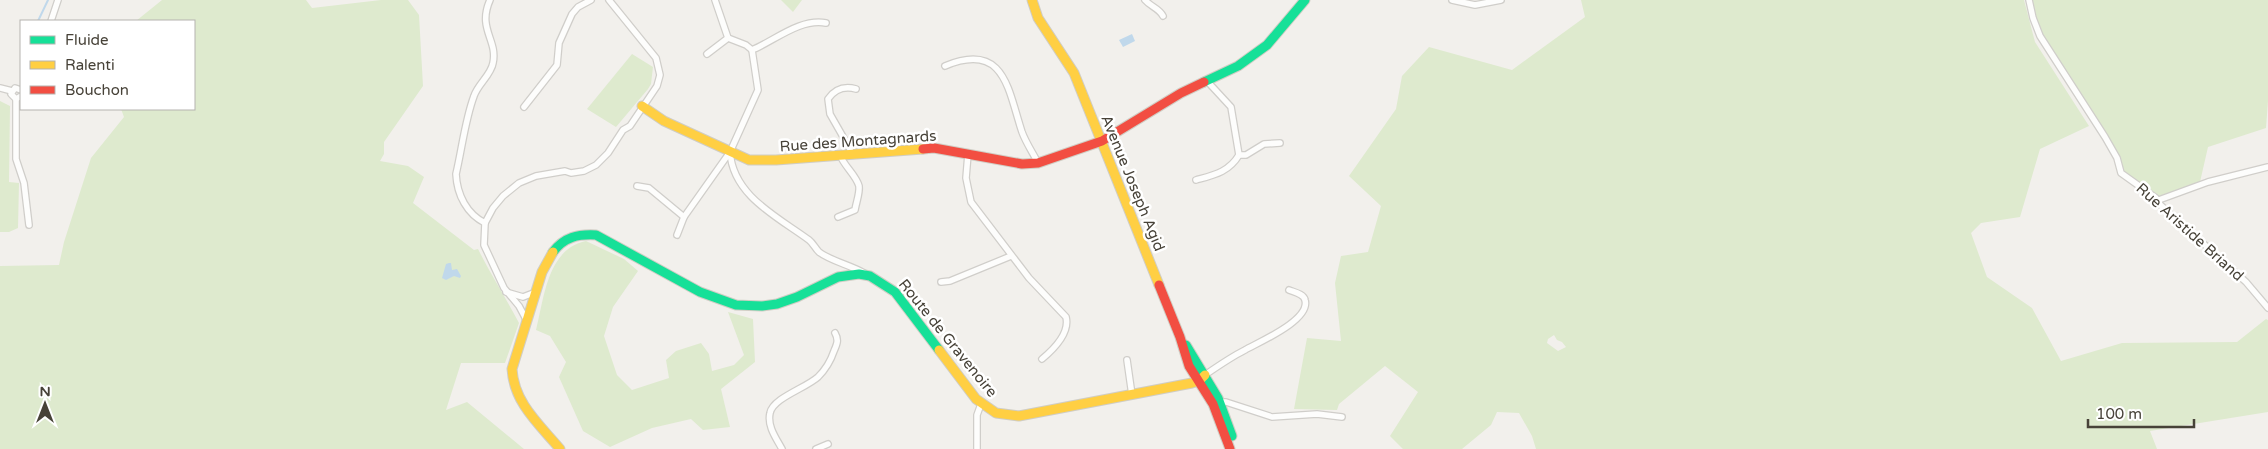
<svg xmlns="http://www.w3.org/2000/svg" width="2268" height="449" viewBox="0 0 2268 449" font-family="'Varela Round',sans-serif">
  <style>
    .green { fill: #deeace; fill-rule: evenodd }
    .water { fill: #c0d8eb }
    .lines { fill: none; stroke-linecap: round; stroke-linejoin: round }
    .stream { stroke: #c0d8eb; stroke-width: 2 }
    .street-casing { stroke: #d0ceca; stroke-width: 8 }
    .fast-casing { stroke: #d0cdc4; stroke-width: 11 }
    .slow-casing { stroke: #d0cdc4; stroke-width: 11 }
    .jam-casing { stroke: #d0cdc4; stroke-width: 11 }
    .street { stroke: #fdfdfc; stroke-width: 5.5 }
    .fast { stroke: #16e098; stroke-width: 9 }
    .slow { stroke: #ffcf43; stroke-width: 9 }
    .jam { stroke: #f24e42; stroke-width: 9 }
    .labels { text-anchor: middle; stroke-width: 5; stroke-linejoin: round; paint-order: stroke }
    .street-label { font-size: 15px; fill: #474238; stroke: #fff }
  </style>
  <rect width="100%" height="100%" fill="#f2f0ec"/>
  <g class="green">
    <path d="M162,0H306L312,8L381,0H408L419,15L423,86L384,142V154L380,161L408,166L424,177L413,203L474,250L478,249C491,275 506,298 519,323L505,363H461L446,410L467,402L524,449H0V266L59,265L64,242L91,158L124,117L121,109H194V21H136Z"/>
    <polygon points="781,0 802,0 793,12"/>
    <path d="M1581,0H2024L2035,42L2089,126L2040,149L2020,217L1981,223L1971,233L1987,277L2032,308L2061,361L2122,343L2237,342L2266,319L2268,320V412L2150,431L2157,449H1536L1532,436L1519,413L1497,412L1491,425L1462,449H1403L1390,436L1418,392L1385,366L1339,404L1337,410L1294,409L1307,338L1341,341L1335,283L1341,256L1368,252L1381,206L1349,176L1396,109L1402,76L1429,47L1512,70L1585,17ZM1554,335L1557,340L1562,342L1566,347L1558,351L1547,343L1548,339Z"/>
    <polygon points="2029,0 2268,0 2268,101 2266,128 2208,147 2200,182 2156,198 2121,173 2117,158 2040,36"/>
    <polygon points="632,54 653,67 651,84 648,89 616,127 587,109"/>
    <polygon points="0,101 10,106 9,182 19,183 18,228 9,232 0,232"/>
    <path d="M586,241L624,259L638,271L613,307L604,336L617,375L632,390L669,378L666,360L676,351L701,343L709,354L712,371L734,365L744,355L728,312L753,319L755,362L721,389L730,427L703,430L691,419L652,428L610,447L583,431L559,377L566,362L550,336L536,330C544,299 547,249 586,241Z"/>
  </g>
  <g class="water">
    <polygon points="1132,34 1135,41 1123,47 1119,40"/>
    <polygon points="449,263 451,263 452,270 457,269 461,276 460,278 454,276 446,280 442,278 446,264"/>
  </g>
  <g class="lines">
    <polyline class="stream" points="38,21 48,0"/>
    <g class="street-casing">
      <g id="street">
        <path d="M1145,0C1151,7 1159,8 1163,16"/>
        <polyline points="1452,0 1475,5 1501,0"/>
        <polyline points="2029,0 2033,18 2040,36 2105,137 2117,158 2121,173 2156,198 2156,201 2246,282 2268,308"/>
        <polyline points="51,21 58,0"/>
        <polyline points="728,38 746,45 752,50"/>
        <polyline points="707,54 728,38 715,0"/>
        <path d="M945,66C1005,41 1008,90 1022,132C1026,143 1033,153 1038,163"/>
        <polyline points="0,88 12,91"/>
        <polyline points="21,90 15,88 11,94 16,99 21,96"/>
        <polyline points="16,99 16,159 24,183 29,225"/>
        <polyline points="524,107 557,65 559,43 572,14 578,7 591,0"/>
        <path d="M730,152C733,196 778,217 809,240C813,243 815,248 819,252C831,261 850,265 864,273"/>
        <path d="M851,154L850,149L830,114L828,99C835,89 845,86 856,89"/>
        <path d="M968,154L966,178L971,202L1029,278L1066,317C1070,333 1054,349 1042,359"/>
        <polyline points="1239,155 1246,155 1264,144 1280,143"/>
        <path d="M1196,180C1214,175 1229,172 1239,155L1231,107L1207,81"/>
        <polyline points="637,186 649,188 684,217"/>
        <polyline points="2156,201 2208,182 2268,167"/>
        <path d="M838,217L855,210C856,203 860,193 859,186C856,175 844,166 840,155"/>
        <path d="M485,223C467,214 457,195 456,174C462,149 465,120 474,96C478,84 491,75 493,63C498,40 477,29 490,0"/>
        <path d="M677,235L684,217L730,152L758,90L752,50C774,41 800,18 826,23"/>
        <polyline points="941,282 950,281 1011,256"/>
        <polyline points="506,292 523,297 536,292"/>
        <polyline points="527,321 519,306 504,288 484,245 485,223 493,208 503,196 519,183 536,176 565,171 571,173 584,171 596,165 608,153 623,130 630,126 657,86 660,75 656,58 609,0"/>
        <polyline points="1127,360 1132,395"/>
        <path d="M1205,375C1218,366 1231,357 1245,350C1259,342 1311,320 1305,300C1304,294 1294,292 1289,290"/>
        <polyline points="1217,402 1226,402 1272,417 1317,414 1342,417"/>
        <path d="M782,449C776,438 767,426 770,413C773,398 806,388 818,377C825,370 831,360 834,351C837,344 839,340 835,333"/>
        <polyline points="816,449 828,444"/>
        <polyline points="977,449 977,415 981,404"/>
      </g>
    </g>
    <g class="fast-casing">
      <g id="fast">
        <polyline points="1204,82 1238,66 1267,45 1305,0"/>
        <path d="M553,252C564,237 578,234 596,235L700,292L736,305L762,306L777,304L797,297L838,277L859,274L870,276L895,292L939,350"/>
        <polyline points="1186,345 1218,398 1232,436"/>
      </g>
    </g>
    <g class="slow-casing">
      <g id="slow">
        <polyline points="1032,0 1038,18 1074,73 1159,285"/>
        <polyline points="642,106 664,121 749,160 776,160 923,149"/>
        <path d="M553,252L542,272L512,369C514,403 539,424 560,449"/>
        <polyline points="939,350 976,399 996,413 1019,416 1192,383 1199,381 1205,375"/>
      </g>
    </g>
    <g class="jam-casing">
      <g id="jam">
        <polyline points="923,149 934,148 1022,164 1038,163 1102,141 1181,93 1204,82"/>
        <polyline points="1159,285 1180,337 1189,366 1213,404 1230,449"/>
      </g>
    </g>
    <use href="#street" class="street"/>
    <use href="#fast" class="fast"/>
    <use href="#slow" class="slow"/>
    <use href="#jam" class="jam"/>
  </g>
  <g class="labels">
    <g class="street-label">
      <text transform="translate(858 141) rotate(-4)" y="5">Rue des Montagnards</text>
      <text transform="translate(1133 183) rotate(68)" y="5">Avenue Joseph Agid</text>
      <text transform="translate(2190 232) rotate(42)" y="5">Rue Aristide Briand</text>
      <text transform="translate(948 338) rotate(51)" y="5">Route de Gravenoire</text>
    </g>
  </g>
  <rect x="20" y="20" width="175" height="90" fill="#ffffff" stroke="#b5b3af"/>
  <rect x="30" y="36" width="25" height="8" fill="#16e098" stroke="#b5b3af"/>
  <text x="65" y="45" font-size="15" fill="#474238">Fluide</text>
  <rect x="30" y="61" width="25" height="8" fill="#ffcf43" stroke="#b5b3af"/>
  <text x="65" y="70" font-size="15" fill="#474238">Ralenti</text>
  <rect x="30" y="86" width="25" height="8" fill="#f24e42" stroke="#b5b3af"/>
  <text x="65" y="95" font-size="15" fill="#474238">Bouchon</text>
  <g transform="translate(45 404)" stroke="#ffffff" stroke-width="4" paint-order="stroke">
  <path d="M0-4L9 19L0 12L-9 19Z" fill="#474238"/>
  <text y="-8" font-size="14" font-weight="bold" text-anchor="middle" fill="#474238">N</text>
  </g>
  <path d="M2088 419v8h106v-8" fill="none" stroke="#474238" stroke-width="2.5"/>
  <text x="2096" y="419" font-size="15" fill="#474238" stroke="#ffffff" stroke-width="4" paint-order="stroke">100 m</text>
</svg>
